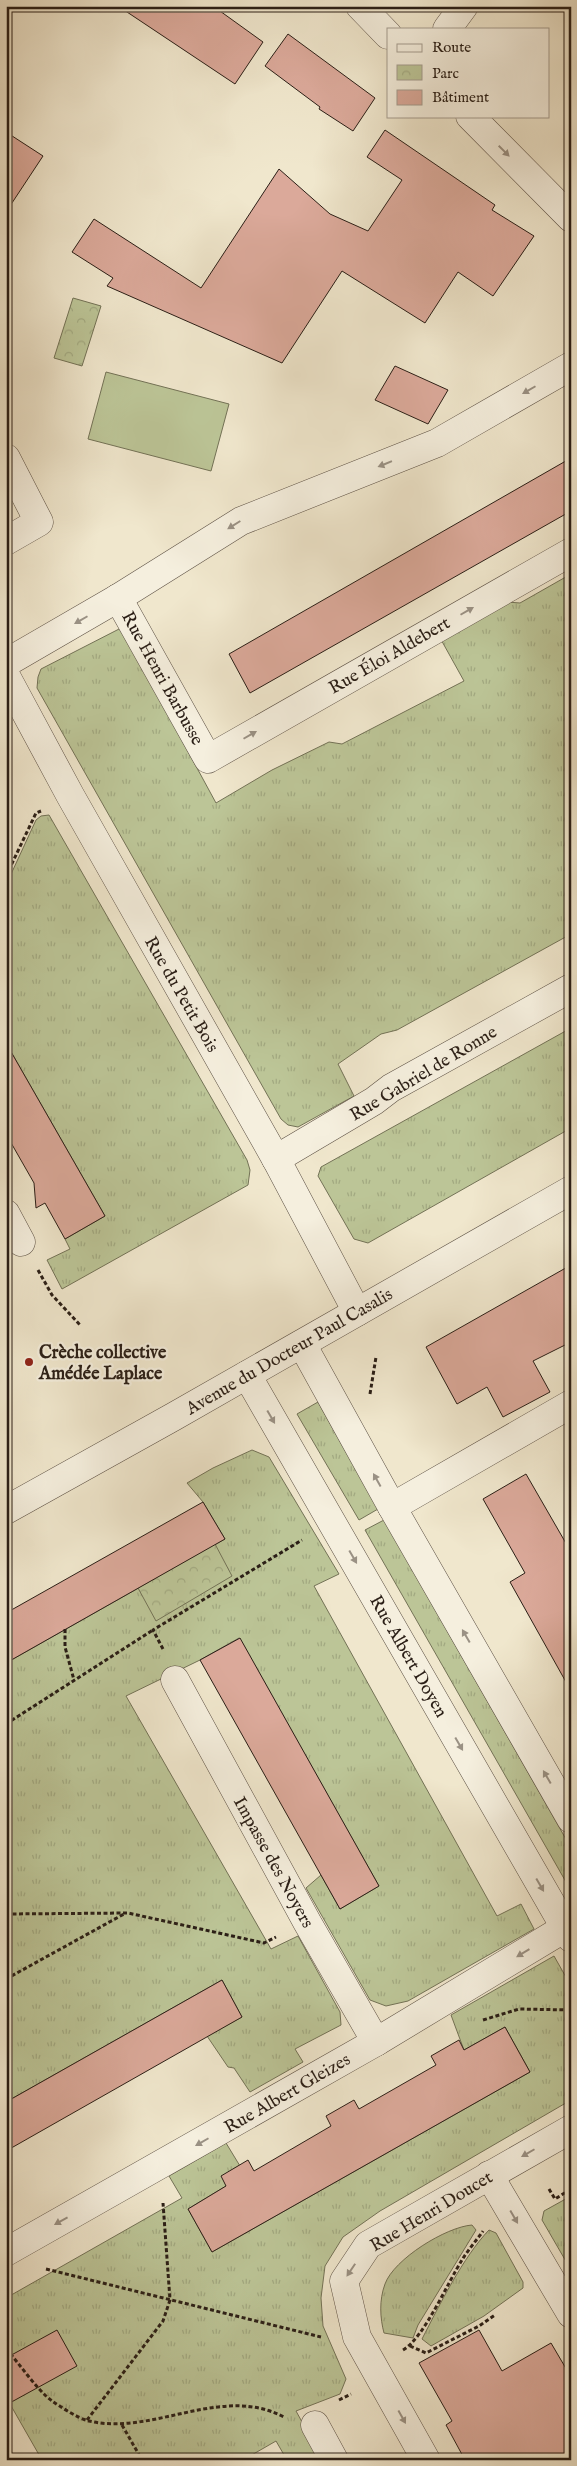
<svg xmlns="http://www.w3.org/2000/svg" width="577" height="2466" viewBox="0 0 577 2466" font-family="'IM FELL English',serif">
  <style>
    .grass { fill: url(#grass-tufts); stroke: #737256 }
    .park { fill: url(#park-crowns); stroke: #737256 }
    .pitch { fill: #bcc597; stroke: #737256 }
    .building { fill: #dba99a; stroke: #2a1e16 }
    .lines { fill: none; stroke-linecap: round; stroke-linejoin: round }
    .minor-casing { stroke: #5c5044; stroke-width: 29 }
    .path { stroke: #2a1e16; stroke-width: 3; stroke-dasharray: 4 2.5; stroke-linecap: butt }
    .minor { stroke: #f5efde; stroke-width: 28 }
    .oneway { fill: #9a9184 }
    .poi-dot { fill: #8f2418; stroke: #f5efde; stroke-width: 2 }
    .labels { text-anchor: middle; stroke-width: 4.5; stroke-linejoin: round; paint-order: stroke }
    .street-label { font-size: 18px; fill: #2a1e16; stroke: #f5efde }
    .poi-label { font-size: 18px; font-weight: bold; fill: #2a1e16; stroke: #f5efde; text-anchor: start }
  </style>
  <defs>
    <pattern id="grass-tufts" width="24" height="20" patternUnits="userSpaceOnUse" patternTransform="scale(1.25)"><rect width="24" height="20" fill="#bcc597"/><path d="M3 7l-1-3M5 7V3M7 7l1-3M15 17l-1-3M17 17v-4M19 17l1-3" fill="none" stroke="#a2a981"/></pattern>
    <pattern id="park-crowns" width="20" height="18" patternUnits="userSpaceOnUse" patternTransform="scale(1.25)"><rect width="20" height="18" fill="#bcc597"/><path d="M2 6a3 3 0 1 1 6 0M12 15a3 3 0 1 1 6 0" fill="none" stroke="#a2a981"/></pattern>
  </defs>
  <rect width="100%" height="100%" fill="#f0e7cd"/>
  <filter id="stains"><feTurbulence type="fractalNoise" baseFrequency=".004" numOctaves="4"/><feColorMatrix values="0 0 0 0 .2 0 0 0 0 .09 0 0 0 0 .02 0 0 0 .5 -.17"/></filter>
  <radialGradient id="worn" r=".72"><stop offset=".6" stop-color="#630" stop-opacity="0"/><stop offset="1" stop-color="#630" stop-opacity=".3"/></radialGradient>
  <g class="grass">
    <polygon points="571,574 571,934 397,1030 381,1034 338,1064 354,1096 298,1127 288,1125 281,1119 37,688 38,677 41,669 121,628 216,803 272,770 329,742 342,744 464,681 439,636 507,602 520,603"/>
    <polygon points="49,815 247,1160 250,1170 248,1185 62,1289 47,1260 70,1249 65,1239 105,1216 6,1043 6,885 36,820 41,816"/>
    <polygon points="571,1028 571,1128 368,1243 354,1239 318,1176 321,1167"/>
    <polygon points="318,1402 378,1509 359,1520 297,1414"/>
    <polygon points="252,1450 269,1457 339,1574 314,1586 497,1916 521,1904 534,1929 408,2001 386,2006 370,2000 306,1888 321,1875 340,1909 379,1886 239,1638 200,1660 126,1696 271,1949 298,1936 340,2012 341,2025 295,2049 303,2062 250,2092 234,2068 228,2067 207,2036 242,2017 222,1980 6,2102 6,1663 225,1539 203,1502 187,1483 213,1468"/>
    <polygon points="384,1520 571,1848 571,1879 566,1882 365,1530"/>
    <polygon points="554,1956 571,1986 571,2100 380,2211 343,2237 325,2266 321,2298 323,2326 346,2379 340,2394 296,2411 323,2460 287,2460 276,2441 243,2460 42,2460 6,2397 6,2298 182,2198 169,2176 226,2143 240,2166 226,2186 188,2209 212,2252 530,2072 505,2027 464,2050 451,2015"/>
    <polygon points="571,2196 571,2270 542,2220 544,2211"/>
    <path d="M472,2225L476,2230L418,2325L413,2338L384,2333C380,2318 379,2300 385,2284C394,2259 446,2227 472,2225Z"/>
    <path d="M489,2230L496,2233L523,2282V2288L484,2316L431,2346L422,2339C439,2306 463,2257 489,2230Z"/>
  </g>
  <g class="park">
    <polygon points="73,298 101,306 82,366 54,358"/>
    <polygon points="215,1544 232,1576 156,1621 138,1588"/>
  </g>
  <polygon class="pitch" points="106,372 229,404 211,471 88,439"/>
  <g class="building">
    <polygon points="118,6 213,6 263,42 235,84"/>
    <polygon points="288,34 375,98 353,131 319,109 320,107 265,66"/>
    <polygon points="385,130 495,205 492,210 534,236 493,296 458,272 425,323 342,271 282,363 107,286 113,278 72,252 94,219 201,288 279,169 330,214 368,231 402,180 367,157"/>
    <polygon points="6,132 43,156 6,212"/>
    <polygon points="395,366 448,390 428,424 375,400"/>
    <polygon points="571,458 571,511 250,693 229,654"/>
    <polygon points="6,1043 105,1216 65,1239 45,1203 36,1208 34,1183 6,1134"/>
    <polygon points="571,1265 571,1342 533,1361 550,1392 503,1417 487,1387 457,1404 426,1347"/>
    <polygon points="526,1474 571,1552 571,1691 510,1582 525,1573 483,1499"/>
    <polygon points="203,1502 225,1539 6,1663 6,1613"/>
    <polygon points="240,1638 379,1886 340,1909 200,1660"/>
    <polygon points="222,1980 242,2017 6,2151 6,2102"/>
    <polygon points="505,2027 530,2072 212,2252 188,2209 226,2186 221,2176 248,2160 254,2171 331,2126 326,2116 354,2100 359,2109 436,2065 431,2056 459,2040 464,2050"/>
    <polygon points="57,2330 77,2366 6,2405 6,2358"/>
    <polygon points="479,2330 502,2371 551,2343 571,2377 571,2460 465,2460 446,2425 452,2421 419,2363"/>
  </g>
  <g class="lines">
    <g class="minor-casing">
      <g id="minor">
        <polyline points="360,6 388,35"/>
        <polyline points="447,29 464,6"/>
        <polyline points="470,116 571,218"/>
        <polyline points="6,458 39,522 6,541"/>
        <polyline points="118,598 208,759 571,552"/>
        <polyline points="6,663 118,598 241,521 437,443 571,366"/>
        <polyline points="6,676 70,795 276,1159 357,1312"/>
        <polyline points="276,1159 374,1101 391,1088 571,988"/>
        <polyline points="6,1214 21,1242"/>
        <polyline points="302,1344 392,1507 571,1819"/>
        <polyline points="247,1375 571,1938"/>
        <polyline points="392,1507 571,1404"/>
        <polyline points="6,1510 173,1417 571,1190"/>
        <polyline points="175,1680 307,1922 376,2042"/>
        <polyline points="489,2175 571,2314"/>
        <polyline points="6,2252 376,2042 565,1928"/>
        <polyline points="315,2425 334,2460"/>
        <polyline points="426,2460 357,2337 344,2281 368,2245 571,2129"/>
      </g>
    </g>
    <g class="path">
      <polyline points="6,876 36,813 41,811"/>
      <polyline points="38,1270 52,1295 81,1326"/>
      <polyline points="370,1394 376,1357"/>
      <polyline points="65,1629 65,1647 74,1680"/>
      <polyline points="163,1649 153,1630 302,1540"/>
      <polyline points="6,1724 153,1630"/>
      <polyline points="6,1914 128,1913 264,1943 276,1937"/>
      <polyline points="6,1979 124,1914"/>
      <polyline points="483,2020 519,2009 571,2010"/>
      <polyline points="549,2189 555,2199 571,2189"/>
      <polyline points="46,2269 321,2337"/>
      <polyline points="410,2346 426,2353 479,2326 495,2315"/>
      <path d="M6,2349C20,2364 36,2389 52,2401C61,2407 77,2418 89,2421C154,2436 221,2384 284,2417"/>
      <path d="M403,2350C424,2338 448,2282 462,2260C468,2250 476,2241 483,2231"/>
      <polyline points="339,2400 351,2394"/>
      <polyline points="87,2420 163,2321 170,2300 163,2203"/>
      <polyline points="122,2425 142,2460"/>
    </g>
    <use href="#minor" class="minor"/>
  </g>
  <defs><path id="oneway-solid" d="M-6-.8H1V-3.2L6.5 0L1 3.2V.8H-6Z" transform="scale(1.25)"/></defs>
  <g class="oneway">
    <use href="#oneway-solid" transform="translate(504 151) rotate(45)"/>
    <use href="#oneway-solid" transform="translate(529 390) rotate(150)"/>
    <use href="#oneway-solid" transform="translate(385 464) rotate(158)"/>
    <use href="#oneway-solid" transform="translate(234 525) rotate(148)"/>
    <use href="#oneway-solid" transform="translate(467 611) rotate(-30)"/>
    <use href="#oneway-solid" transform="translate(81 620) rotate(150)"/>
    <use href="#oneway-solid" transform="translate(250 735) rotate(-30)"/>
    <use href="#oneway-solid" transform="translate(271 1417) rotate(60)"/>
    <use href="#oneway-solid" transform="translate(377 1480) rotate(-119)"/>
    <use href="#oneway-solid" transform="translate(353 1557) rotate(60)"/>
    <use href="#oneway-solid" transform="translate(466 1636) rotate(-120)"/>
    <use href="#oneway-solid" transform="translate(459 1744) rotate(60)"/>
    <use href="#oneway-solid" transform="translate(547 1777) rotate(-120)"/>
    <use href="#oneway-solid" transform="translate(540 1885) rotate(60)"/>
    <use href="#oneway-solid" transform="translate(523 1953) rotate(149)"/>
    <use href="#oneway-solid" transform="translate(202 2142) rotate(150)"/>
    <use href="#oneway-solid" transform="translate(528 2153) rotate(150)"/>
    <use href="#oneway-solid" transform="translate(514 2217) rotate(60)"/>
    <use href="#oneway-solid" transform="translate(61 2221) rotate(151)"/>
    <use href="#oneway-solid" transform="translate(351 2270) rotate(124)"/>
    <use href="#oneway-solid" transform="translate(402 2417) rotate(61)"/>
  </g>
  <circle class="poi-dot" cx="29" cy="1362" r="5"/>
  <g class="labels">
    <g class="street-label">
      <text transform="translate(389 655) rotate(-30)" y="6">Rue Éloi Aldebert</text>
      <text transform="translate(163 678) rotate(61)" y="6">Rue Henri Barbusse</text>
      <text transform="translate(182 994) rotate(60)" y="6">Rue du Petit Bois</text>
      <text transform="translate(423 1073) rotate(-31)" y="6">Rue Gabriel de Ronne</text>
      <text transform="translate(289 1351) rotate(-30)" y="6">Avenue du Docteur Paul Casalis</text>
      <text transform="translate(409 1656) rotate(60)" y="6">Rue Albert Doyen</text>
      <text transform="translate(274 1862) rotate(61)" y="6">Impasse des Noyers</text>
      <text transform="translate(287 2093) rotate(-30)" y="6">Rue Albert Gleizes</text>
      <text transform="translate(431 2211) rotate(-31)" y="6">Rue Henri Doucet</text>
    </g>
    <g class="poi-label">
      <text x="39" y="1358">Crèche collective<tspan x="39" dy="21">Amédée Laplace</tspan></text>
    </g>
  </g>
  <rect width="577" height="2466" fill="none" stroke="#f0e7cd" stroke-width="25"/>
  <rect x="8" y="8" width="562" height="2451" fill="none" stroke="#2a1e16" stroke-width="2.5"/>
  <rect x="12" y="12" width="552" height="2441" fill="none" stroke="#2a1e16"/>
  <rect x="387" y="28" width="162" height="90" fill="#f5efde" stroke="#a49b8e"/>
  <rect x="397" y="44" width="25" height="8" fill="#f5efde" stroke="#a49b8e"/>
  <text x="432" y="52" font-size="15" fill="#2a1e16">Route</text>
  <rect x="397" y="65" width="25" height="15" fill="url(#park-crowns)" stroke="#a49b8e"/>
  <text x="432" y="78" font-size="15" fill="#2a1e16">Parc</text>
  <rect x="397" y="90" width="25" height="15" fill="#dba99a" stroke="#a49b8e"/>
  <text x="432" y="102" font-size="15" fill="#2a1e16">Bâtiment</text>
  <rect width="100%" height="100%" filter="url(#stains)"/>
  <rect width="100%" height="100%" fill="url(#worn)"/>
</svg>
